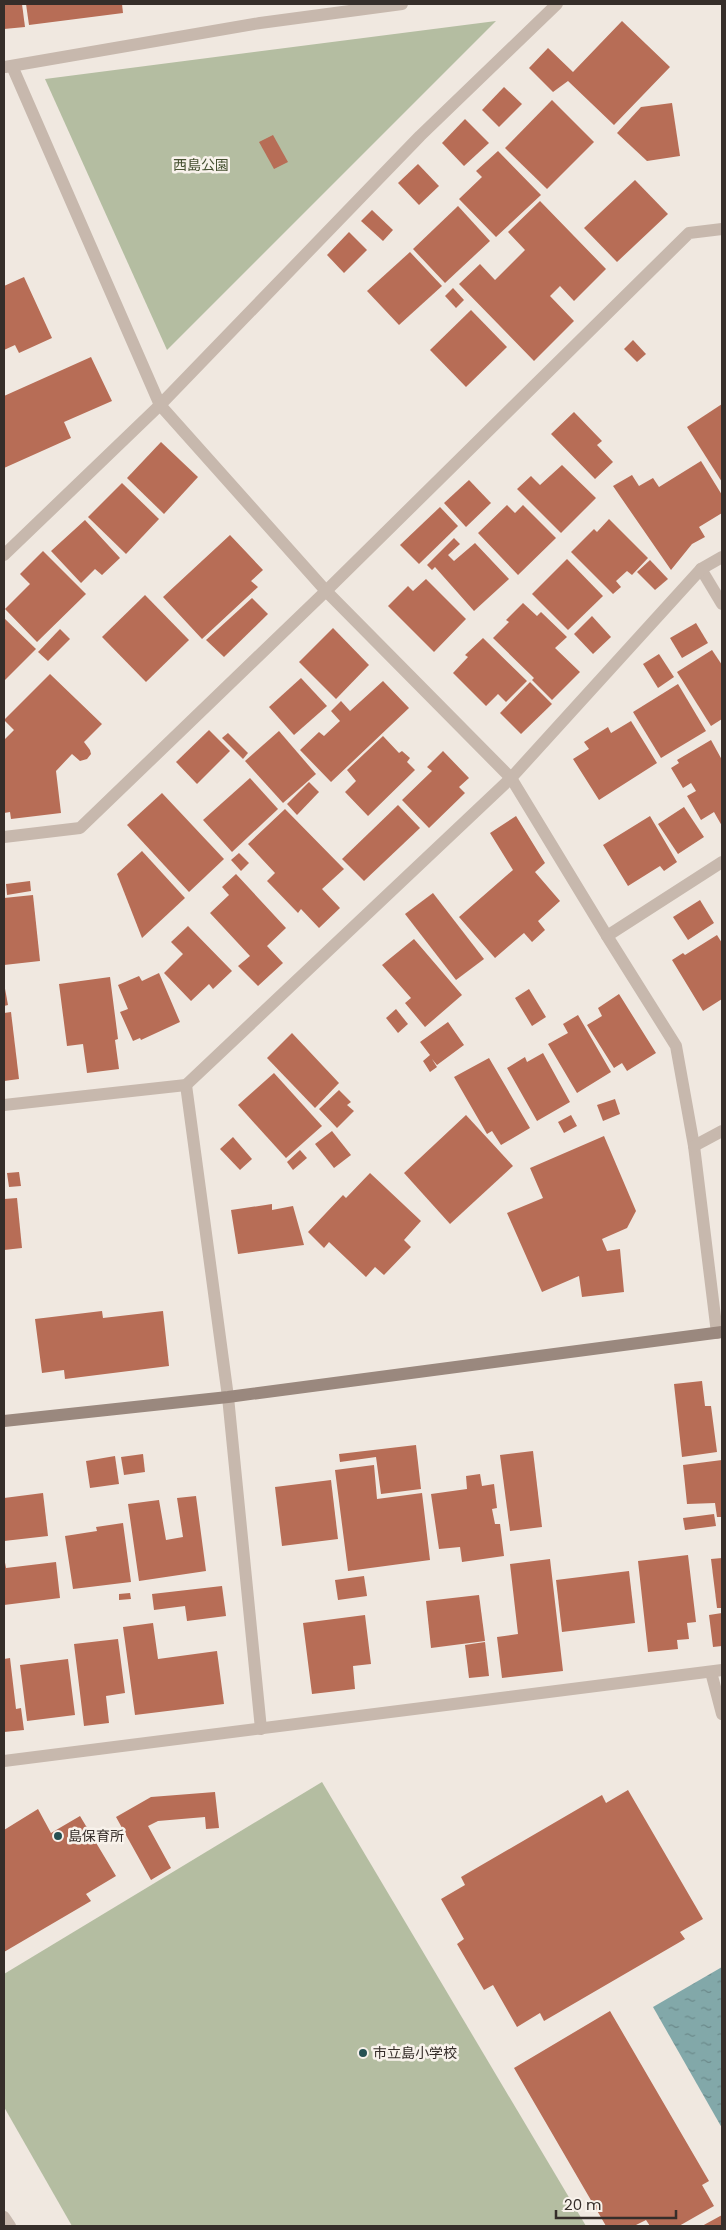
<svg xmlns="http://www.w3.org/2000/svg" width="726" height="2230" viewBox="0 0 726 2230" font-family="Poppins,'Noto Sans JP',sans-serif">
  <style>
    .park { fill: #b4bda1 }
    .water { fill: url(#water-ripples) }
    .building { fill: #b76d56 }
    .lines { fill: none; stroke-linecap: round; stroke-linejoin: round }
    .street { stroke: #c7b8ad; stroke-width: 12 }
    .secondary { stroke: #9a887e; stroke-width: 12 }
    .poi-dot { fill: #255052; stroke: #f8f2eb; stroke-width: 2 }
    .labels { text-anchor: middle; stroke-width: 5; stroke-linejoin: round; paint-order: stroke }
    .park-label { font-size: 14px; fill: #465131; stroke: #f8f2eb }
    .poi-label { font-size: 14px; fill: #362e2a; stroke: #f8f2eb; text-anchor: start }
  </style>
  <defs>
    <pattern id="water-ripples" width="26" height="14" patternUnits="userSpaceOnUse" patternTransform="scale(1.25)"><rect width="26" height="14" fill="#82a8a9"/><path d="M2 4q2-2 4 0t4 0M15 11q2-2 4 0t4 0" fill="none" stroke="#6b898a"/></pattern>
  </defs>
  <rect width="100%" height="100%" fill="#f0e8e0"/>
  <g class="park">
    <polygon points="496,21 167,350 45,79"/>
    <polygon points="322,1782 586,2226 72,2226 4,2107 4,1974"/>
  </g>
  <polygon class="water" points="722,1967 722,2128 653,2007"/>
  <g class="building">
    <polygon points="4,4 22,4 25,27 4,29"/>
    <polygon points="26,4 122,4 123,13 29,25"/>
    <polygon points="622,21 670,67 614,125 568,81 553,92 529,68 548,48 573,72"/>
    <polygon points="504,87 522,104 499,127 482,110"/>
    <polygon points="552,100 594,142 547,189 505,148"/>
    <polygon points="672,103 680,156 647,161 617,133 641,107"/>
    <polygon points="465,119 489,143 464,166 442,143"/>
    <polygon points="273,135 288,162 274,169 259,142"/>
    <polygon points="498,151 541,195 496,237 459,199 482,177 476,171"/>
    <polygon points="418,164 439,186 419,205 398,183"/>
    <polygon points="635,180 668,214 617,262 584,228"/>
    <polygon points="540,201 606,269 574,301 560,286 550,296 574,321 534,361 459,284 480,264 495,280 525,250 508,232"/>
    <polygon points="458,206 490,241 445,283 413,249"/>
    <polygon points="372,210 393,230 383,241 361,221"/>
    <polygon points="349,232 367,250 344,273 327,255"/>
    <polygon points="410,252 442,286 399,325 367,291"/>
    <polygon points="24,277 52,338 19,353 15,345 4,350 4,286"/>
    <polygon points="453,288 464,300 456,308 445,296"/>
    <polygon points="471,310 507,347 466,387 430,350"/>
    <polygon points="633,340 646,354 637,362 624,349"/>
    <polygon points="91,357 112,401 64,422 71,438 4,468 4,396"/>
    <polygon points="722,404 722,482 687,427"/>
    <polygon points="574,412 602,441 597,445 613,462 595,479 551,434"/>
    <polygon points="161,442 198,477 164,514 127,478"/>
    <polygon points="701,461 722,495 722,513 699,527 705,537 692,544 671,570 613,486 632,475 639,486 653,478 659,487"/>
    <polygon points="562,465 596,498 561,533 517,489 531,476 540,485"/>
    <polygon points="469,480 491,503 466,527 444,503"/>
    <polygon points="122,483 159,519 126,554 88,517"/>
    <polygon points="507,505 515,513 523,505 556,538 518,575 478,533"/>
    <polygon points="440,507 458,526 419,564 400,545"/>
    <polygon points="609,519 648,558 632,575 627,571 616,581 621,587 613,594 571,552 594,529 597,532"/>
    <polygon points="85,520 120,558 102,575 95,569 81,583 51,551"/>
    <polygon points="230,535 263,570 251,581 258,587 202,639 163,597"/>
    <polygon points="454,538 460,544 448,555 454,561 475,543 509,579 474,611 435,567 432,570 427,565"/>
    <polygon points="43,551 86,594 37,642 5,609 30,584 20,574"/>
    <polygon points="567,559 603,596 568,630 532,594"/>
    <polygon points="650,560 668,579 655,590 637,572"/>
    <polygon points="426,579 466,619 434,652 388,606 408,586 413,591"/>
    <polygon points="145,595 189,640 146,682 102,637"/>
    <polygon points="252,598 268,614 224,657 206,640"/>
    <polygon points="523,603 537,616 541,612 567,637 555,648 580,672 552,700 532,680 534,678 493,638 509,622 506,620"/>
    <polygon points="592,616 611,637 593,654 574,634"/>
    <polygon points="4,618 36,649 4,681"/>
    <polygon points="696,623 708,643 682,658 670,638"/>
    <polygon points="333,628 369,665 336,699 299,662"/>
    <polygon points="60,629 70,639 48,661 38,652"/>
    <polygon points="483,638 527,681 506,702 498,694 486,706 453,673 468,657 465,655"/>
    <polygon points="712,650 722,665 722,719 711,726 677,672"/>
    <polygon points="659,654 674,677 658,688 643,664"/>
    <polygon points="50,674 102,724 84,742 90,750 91,754 87,759 80,761 72,754 56,771 61,813 11,819 10,812 4,813 4,740 14,730 4,720"/>
    <polygon points="301,678 327,706 294,735 269,707"/>
    <polygon points="383,681 409,708 331,782 300,750 319,732 324,736 340,721 331,711 341,701 350,711"/>
    <polygon points="530,682 552,704 521,734 500,713"/>
    <polygon points="678,684 706,731 661,758 633,712"/>
    <polygon points="631,721 657,763 599,800 573,759 589,749 584,742 608,727 611,733"/>
    <polygon points="209,730 230,751 197,784 176,762"/>
    <polygon points="279,731 316,774 283,803 245,761"/>
    <polygon points="228,733 248,753 243,759 222,738"/>
    <polygon points="383,736 399,753 402,751 410,758 407,762 415,770 368,816 345,792 356,781 347,770"/>
    <polygon points="711,740 722,760 722,826 714,812 701,820 687,796 696,791 691,783 683,788 671,768 679,763 677,760"/>
    <polygon points="443,751 469,778 459,787 465,793 429,828 402,800 432,771 427,767"/>
    <polygon points="250,778 278,809 232,852 203,820"/>
    <polygon points="309,782 319,792 297,815 287,804"/>
    <polygon points="162,793 224,859 189,892 127,825"/>
    <polygon points="398,805 420,828 364,881 342,859"/>
    <polygon points="684,807 704,837 678,854 658,824"/>
    <polygon points="285,809 344,869 322,889 340,908 319,928 301,909 298,913 267,881 275,873 248,844"/>
    <polygon points="516,816 545,863 535,872 560,901 538,921 545,930 532,942 524,933 495,958 459,917 513,870 490,833"/>
    <polygon points="650,816 677,862 664,871 660,866 628,886 603,845"/>
    <polygon points="142,851 185,898 142,938 117,874"/>
    <polygon points="239,853 249,863 241,871 231,860"/>
    <polygon points="236,874 286,928 267,946 283,963 258,986 238,966 250,956 210,913 229,895 222,887"/>
    <polygon points="30,881 31,891 7,895 6,884"/>
    <polygon points="433,893 484,959 456,980 405,914"/>
    <polygon points="33,895 40,961 4,965 4,898"/>
    <polygon points="700,900 714,923 688,940 673,917"/>
    <polygon points="188,926 232,971 213,989 209,984 191,1001 164,973 183,954 171,942"/>
    <polygon points="717,935 722,943 722,999 703,1011 672,960 683,953 685,955"/>
    <polygon points="414,939 462,995 425,1027 405,1003 411,998 382,965"/>
    <polygon points="159,973 180,1022 141,1040 140,1038 133,1041 120,1012 128,1009 118,985 139,976 142,981"/>
    <polygon points="110,977 118,1039 115,1040 119,1069 87,1073 83,1044 67,1046 59,984"/>
    <polygon points="4,983 8,1005 4,1006"/>
    <polygon points="529,989 546,1017 532,1026 515,998"/>
    <polygon points="619,994 656,1053 627,1071 622,1063 614,1068 587,1025 602,1016 598,1008"/>
    <polygon points="396,1009 408,1024 398,1033 386,1018"/>
    <polygon points="11,1012 19,1079 4,1081 4,1013"/>
    <polygon points="578,1015 611,1072 577,1093 548,1044 568,1033 563,1024"/>
    <polygon points="448,1022 464,1045 437,1065 432,1059 437,1067 430,1072 423,1061 430,1055 420,1042"/>
    <polygon points="292,1033 339,1083 315,1108 267,1058"/>
    <polygon points="543,1053 570,1102 537,1121 507,1068 525,1057 527,1062"/>
    <polygon points="489,1058 530,1128 501,1145 492,1131 487,1134 454,1077"/>
    <polygon points="274,1073 322,1126 286,1158 238,1105"/>
    <polygon points="339,1090 351,1102 347,1105 354,1111 337,1128 319,1109"/>
    <polygon points="615,1099 620,1114 603,1121 597,1105"/>
    <polygon points="466,1115 513,1166 450,1224 404,1173"/>
    <polygon points="571,1115 577,1126 564,1133 558,1122"/>
    <polygon points="332,1131 351,1155 334,1168 315,1144"/>
    <polygon points="604,1136 636,1211 627,1228 602,1239 607,1251 620,1249 624,1292 582,1297 579,1276 542,1292 507,1213 543,1198 530,1168"/>
    <polygon points="233,1137 252,1159 240,1170 220,1149"/>
    <polygon points="300,1150 307,1158 293,1170 287,1162"/>
    <polygon points="19,1172 21,1186 9,1187 7,1173"/>
    <polygon points="370,1173 421,1221 404,1240 411,1247 384,1275 375,1267 366,1277 329,1242 324,1248 308,1232 343,1195 346,1198"/>
    <polygon points="17,1198 22,1248 4,1250 4,1199"/>
    <polygon points="272,1204 272,1210 293,1206 304,1245 238,1254 231,1210"/>
    <polygon points="102,1311 103,1318 163,1311 169,1366 65,1379 64,1370 42,1373 35,1319"/>
    <polygon points="702,1381 705,1406 711,1406 717,1452 682,1457 674,1384"/>
    <polygon points="416,1445 421,1489 381,1494 376,1457 340,1462 339,1454"/>
    <polygon points="533,1451 542,1527 510,1531 500,1455"/>
    <polygon points="143,1454 145,1472 124,1475 121,1457"/>
    <polygon points="115,1456 119,1484 90,1488 86,1461"/>
    <polygon points="722,1460 722,1517 717,1517 715,1503 687,1504 683,1465"/>
    <polygon points="374,1465 377,1499 422,1493 430,1560 348,1571 335,1470"/>
    <polygon points="480,1474 482,1486 494,1484 497,1508 492,1509 495,1524 500,1524 504,1556 462,1562 460,1547 439,1549 431,1494 467,1489 466,1476"/>
    <polygon points="331,1480 338,1539 282,1546 275,1487"/>
    <polygon points="43,1493 48,1536 4,1541 4,1498"/>
    <polygon points="196,1496 206,1571 139,1581 128,1504 159,1500 166,1540 183,1537 177,1498"/>
    <polygon points="714,1514 716,1526 685,1530 683,1518"/>
    <polygon points="123,1523 131,1582 73,1589 65,1536 97,1531 96,1527"/>
    <polygon points="688,1555 696,1622 687,1623 689,1639 677,1640 678,1649 648,1652 638,1561"/>
    <polygon points="4,1557 6,1568 56,1562 60,1598 4,1605"/>
    <polygon points="722,1558 722,1608 717,1608 711,1559"/>
    <polygon points="550,1559 563,1671 502,1678 497,1637 518,1634 510,1564"/>
    <polygon points="629,1571 635,1623 562,1632 556,1580"/>
    <polygon points="364,1576 367,1596 338,1600 335,1580"/>
    <polygon points="222,1586 226,1616 187,1621 185,1606 154,1610 152,1594"/>
    <polygon points="130,1593 131,1599 119,1600 119,1594"/>
    <polygon points="479,1595 485,1641 431,1648 426,1601"/>
    <polygon points="722,1613 722,1646 713,1647 709,1615"/>
    <polygon points="365,1615 371,1664 353,1666 355,1689 312,1694 303,1623"/>
    <polygon points="153,1623 158,1659 217,1651 224,1704 135,1715 123,1627"/>
    <polygon points="118,1639 125,1693 106,1696 109,1723 84,1726 74,1644"/>
    <polygon points="485,1642 489,1676 469,1678 465,1645"/>
    <polygon points="10,1658 16,1709 21,1708 24,1730 4,1732 4,1659"/>
    <polygon points="68,1659 75,1715 27,1721 20,1665"/>
    <polygon points="628,1790 703,1919 680,1932 685,1939 544,2021 540,2013 517,2027 493,1985 484,1990 457,1944 464,1939 441,1899 465,1885 461,1877 602,1795 606,1803"/>
    <polygon points="215,1792 219,1828 206,1829 205,1817 158,1821 148,1826 171,1868 151,1880 116,1817 151,1797"/>
    <polygon points="38,1809 51,1833 80,1816 116,1876 86,1894 91,1901 4,1952 4,1830"/>
    <polygon points="610,2011 709,2181 702,2185 714,2206 679,2226 650,2226 646,2220 634,2226 606,2226 514,2068"/>
    <polygon points="722,2215 722,2226 702,2226"/>
  </g>
  <g class="lines">
    <g class="street">
      <polyline points="12,66 160,405 326,591 511,778 607,936 722,862"/>
      <polyline points="5,67 260,23 402,4"/>
      <polyline points="4,555 160,405 420,136 557,4"/>
      <polyline points="701,569 722,604"/>
      <polyline points="4,837 80,828 326,591 689,233 722,229"/>
      <polyline points="607,936 676,1046 694,1146 717,1333"/>
      <polyline points="186,1085 228,1397 261,1729"/>
      <polyline points="4,1105 186,1085 511,778 701,569 722,557"/>
      <polyline points="694,1146 722,1131"/>
      <polyline points="711,1672 722,1714"/>
      <polyline points="4,1761 722,1670"/>
      <polyline points="4,2217 10,2226"/>
    </g>
    <polyline class="secondary" points="4,1421 228,1397 722,1332"/>
  </g>
  <g class="poi-dot">
    <circle cx="58" cy="1836" r="5"/>
    <circle cx="363" cy="2053" r="5"/>
  </g>
  <g class="labels">
    <g class="park-label">
      <text x="201" y="170">西島公園</text>
    </g>
    <g class="poi-label">
      <text x="68" y="1841">島保育所</text>
      <text x="373" y="2058">市立島小学校</text>
    </g>
  </g>
  <rect width="726" height="2230" fill="none" stroke="#362e2a" stroke-width="10"/>
  <path d="M556 2210v8h120v-8" fill="none" stroke="#362e2a" stroke-width="2.5"/>
  <text x="564" y="2210" font-size="15" fill="#362e2a" stroke="#f8f2eb" stroke-width="4" paint-order="stroke">20 m</text>
</svg>
